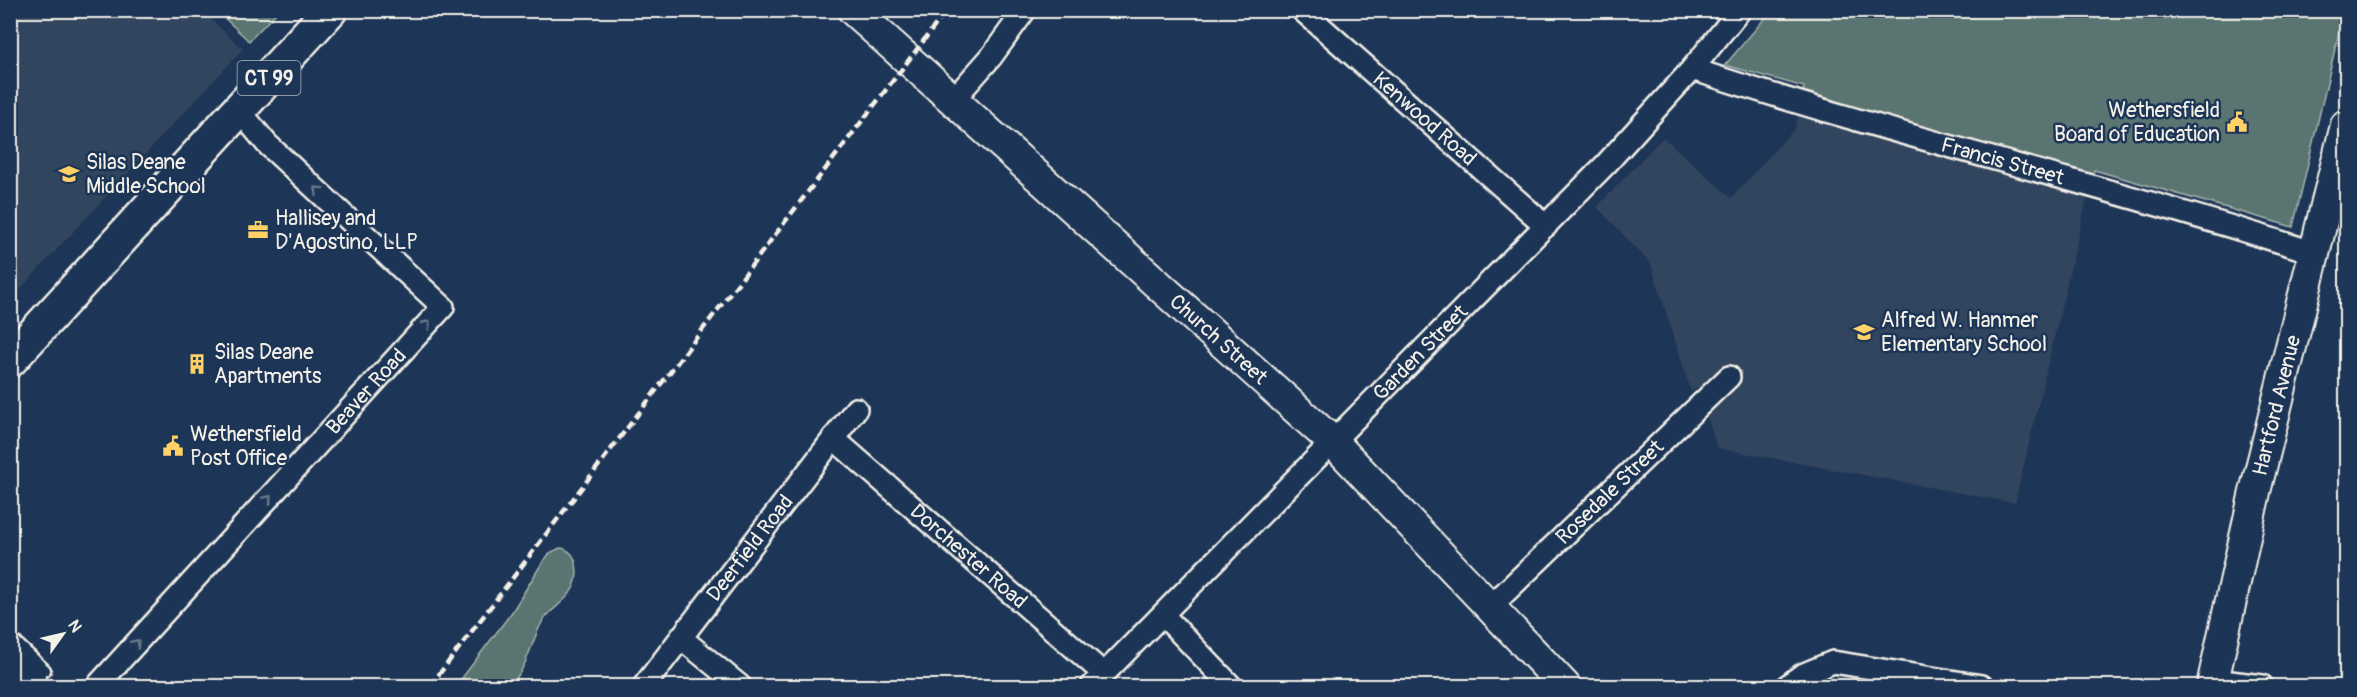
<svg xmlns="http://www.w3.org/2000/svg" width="2357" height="697" viewBox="0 0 2357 697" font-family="Pangolin,sans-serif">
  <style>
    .built { fill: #33445e }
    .green { fill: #5a7471; stroke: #a7b2ac; stroke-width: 1.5 }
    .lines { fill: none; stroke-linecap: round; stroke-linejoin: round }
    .lane-casing { stroke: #f4f1e8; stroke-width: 15 }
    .street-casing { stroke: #f4f1e8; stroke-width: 26 }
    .secondary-casing { stroke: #f4f1e8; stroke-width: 34 }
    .primary-casing { stroke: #f4f1e8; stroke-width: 38 }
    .path { stroke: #f4f1e8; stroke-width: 3; stroke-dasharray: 4.5 4.5; stroke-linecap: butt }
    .lane { stroke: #1d3557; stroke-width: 10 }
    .street { stroke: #1d3557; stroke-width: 21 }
    .secondary { stroke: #1d3557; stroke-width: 30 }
    .primary { stroke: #1d3557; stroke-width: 33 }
    .rail { stroke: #f4f1e8; stroke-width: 4.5; stroke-dasharray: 9 4.5; stroke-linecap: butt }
    .oneway { stroke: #68778a }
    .labels { text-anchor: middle; stroke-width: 5; stroke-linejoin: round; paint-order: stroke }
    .shield { fill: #1d3557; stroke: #b4b9bc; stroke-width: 1.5 }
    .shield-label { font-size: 20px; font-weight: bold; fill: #f4f1e8 }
    .poi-label { font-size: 21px; fill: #f4f1e8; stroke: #1d3557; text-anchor: start }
    .street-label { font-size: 21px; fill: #f4f1e8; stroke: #1d3557 }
  </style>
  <rect width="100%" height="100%" fill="#1d3557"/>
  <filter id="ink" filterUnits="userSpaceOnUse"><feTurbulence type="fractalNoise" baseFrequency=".0167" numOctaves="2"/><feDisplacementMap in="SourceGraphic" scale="12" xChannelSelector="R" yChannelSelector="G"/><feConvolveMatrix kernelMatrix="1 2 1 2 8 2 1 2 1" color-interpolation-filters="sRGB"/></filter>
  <g filter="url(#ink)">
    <g class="built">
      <polygon points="11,10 202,11 243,49 11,299"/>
      <polygon points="1800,108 2089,190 2015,503 1717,448 1698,387 1691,392 1651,264 1597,207 1663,137 1731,198 1795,128"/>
    </g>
    <g class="green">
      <polygon points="217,11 278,11 249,41"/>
      <polygon points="1771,11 2344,11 2293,227 2094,170 2089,190 1800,108 1804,87 1725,65"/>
      <path d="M560,548C579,550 580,577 572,590C564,604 548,610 541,624C530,646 527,668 510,686H456L512,612L542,563L550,553Z"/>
    </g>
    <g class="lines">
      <g class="lane-casing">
        <g id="lane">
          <polyline points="10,637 45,670"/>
          <polyline points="10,648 40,676"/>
          <polyline points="10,659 35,681"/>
          <polyline points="10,671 27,686"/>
        </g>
      </g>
      <g class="street-casing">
        <g id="street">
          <path id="s1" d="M1302,10L1546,226"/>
          <path id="s2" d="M1692,69C1898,137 2109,186 2315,253"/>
          <polyline points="953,100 991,57 1025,10"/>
          <path id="s3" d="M833,438L1104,674"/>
          <path id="s4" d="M1490,607L1729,377"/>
          <polyline points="1163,615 1231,686"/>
          <polyline points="681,638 740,686"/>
          <polyline points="2214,680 2262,686"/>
          <path id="s5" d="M97,686L443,307L267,144L239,110"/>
          <path id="s6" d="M644,686L856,409"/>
          <path id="s7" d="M1092,686L1606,164L1692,69L1740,10"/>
          <polyline points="1787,686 1802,675 1833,662 1982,686"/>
        </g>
      </g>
      <g class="secondary-casing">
        <g id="secondary">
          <path id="s8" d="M853,10L1334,443L1565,686"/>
          <path id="s9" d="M2212,686L2255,492L2346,125"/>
        </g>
      </g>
      <g class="primary-casing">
        <polyline id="primary" points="10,360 330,10"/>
      </g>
      <polyline class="path" points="10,576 13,573"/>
      <use href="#lane" class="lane"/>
      <use href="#street" class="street"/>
      <use href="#secondary" class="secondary"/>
      <use href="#primary" class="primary"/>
      <polyline class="rail" points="430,686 947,10"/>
    </g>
    <defs><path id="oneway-chevron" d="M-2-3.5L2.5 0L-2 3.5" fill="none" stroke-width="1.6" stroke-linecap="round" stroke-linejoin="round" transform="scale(1.5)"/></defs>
    <g class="oneway">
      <use href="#oneway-chevron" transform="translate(318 190) rotate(-137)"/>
      <use href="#oneway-chevron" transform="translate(427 324) rotate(-48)"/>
      <use href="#oneway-chevron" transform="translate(268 499) rotate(-48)"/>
      <use href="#oneway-chevron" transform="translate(136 643) rotate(-48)"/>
    </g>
  </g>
  <defs>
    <g id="civic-bare" transform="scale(1.62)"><path d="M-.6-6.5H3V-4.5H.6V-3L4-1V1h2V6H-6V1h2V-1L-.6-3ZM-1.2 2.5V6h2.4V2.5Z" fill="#ffd166" stroke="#1d3557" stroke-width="2.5" paint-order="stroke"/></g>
    <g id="school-bare" transform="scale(1.62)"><path d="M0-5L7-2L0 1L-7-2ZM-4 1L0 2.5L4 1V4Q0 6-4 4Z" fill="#ffd166" stroke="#1d3557" stroke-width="2.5" paint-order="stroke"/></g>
    <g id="office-bare" transform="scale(1.62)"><path d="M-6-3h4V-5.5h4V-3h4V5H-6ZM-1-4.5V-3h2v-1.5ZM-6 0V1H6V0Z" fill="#ffd166" stroke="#1d3557" stroke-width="2.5" paint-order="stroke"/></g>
    <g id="building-bare" transform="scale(1.62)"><path d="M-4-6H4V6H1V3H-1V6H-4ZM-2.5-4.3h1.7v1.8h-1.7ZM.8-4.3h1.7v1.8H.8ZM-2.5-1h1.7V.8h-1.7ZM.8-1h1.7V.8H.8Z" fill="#ffd166" stroke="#1d3557" stroke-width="2.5" paint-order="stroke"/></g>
  </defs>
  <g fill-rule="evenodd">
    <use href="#civic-bare" x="2237" y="122"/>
    <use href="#school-bare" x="69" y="174"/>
    <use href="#office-bare" x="258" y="230"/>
    <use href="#school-bare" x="1864" y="332"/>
    <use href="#building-bare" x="197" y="364"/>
    <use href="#civic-bare" x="173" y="446"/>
  </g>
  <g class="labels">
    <rect class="shield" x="237.5" y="61" width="63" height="34" rx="4.5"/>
    <g class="shield-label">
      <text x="269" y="85">CT 99</text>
    </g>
    <g class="poi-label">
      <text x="2220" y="117" text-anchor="end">Wethersfield<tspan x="2220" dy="24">Board of Education</tspan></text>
      <text x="86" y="169">Silas Deane<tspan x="86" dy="24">Middle School</tspan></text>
      <text x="275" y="225">Hallisey and<tspan x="275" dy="24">D'Agostino, LLP</tspan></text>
      <text x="1881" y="327">Alfred W. Hanmer<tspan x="1881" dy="24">Elementary School</tspan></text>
      <text x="214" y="359">Silas Deane<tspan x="214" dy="24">Apartments</tspan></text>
      <text x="190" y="441">Wethersfield<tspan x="190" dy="24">Post Office</tspan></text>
    </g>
    <g class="street-label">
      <text dy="7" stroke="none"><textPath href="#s1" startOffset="164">Kenwood Road</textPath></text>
      <text dy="7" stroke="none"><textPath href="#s2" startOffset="324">Francis Street</textPath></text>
      <text dy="7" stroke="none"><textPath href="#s8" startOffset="492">Church Street</textPath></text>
      <text dy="7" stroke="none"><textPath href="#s7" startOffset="468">Garden Street</textPath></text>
      <text dy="7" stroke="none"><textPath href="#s5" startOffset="399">Beaver Road</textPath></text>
      <text dy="7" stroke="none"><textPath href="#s9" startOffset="288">Hartford Avenue</textPath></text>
      <text dy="7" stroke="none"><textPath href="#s4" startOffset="166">Rosedale Street</textPath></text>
      <text dy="7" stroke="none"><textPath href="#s6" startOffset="174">Deerfield Road</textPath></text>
      <text dy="7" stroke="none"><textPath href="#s3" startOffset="180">Dorchester Road</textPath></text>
    </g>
  </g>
  <rect width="2357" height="697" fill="none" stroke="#1d3557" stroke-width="36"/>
  <rect x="18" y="18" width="2321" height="661" fill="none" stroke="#f4f1e8" stroke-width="2" filter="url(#ink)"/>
  <g transform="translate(63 634) rotate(56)" stroke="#1d3557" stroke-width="4.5" paint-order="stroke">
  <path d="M0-4.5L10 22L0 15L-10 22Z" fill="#f4f1e8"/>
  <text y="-9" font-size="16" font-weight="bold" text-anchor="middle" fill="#f4f1e8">N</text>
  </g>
</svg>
